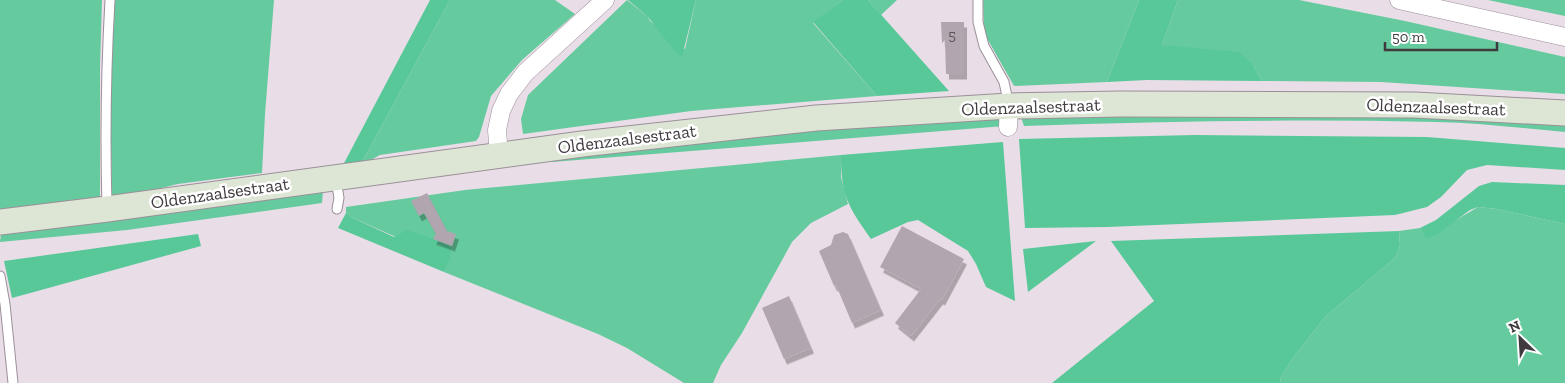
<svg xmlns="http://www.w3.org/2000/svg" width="1565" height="383" viewBox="0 0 1565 383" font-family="'Zilla Slab',serif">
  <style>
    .green { fill: #65cb9e }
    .forest { fill: #58c899 }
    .building { fill: #b1a5b0; filter: url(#shadow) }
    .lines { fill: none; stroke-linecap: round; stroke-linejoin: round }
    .service-casing { stroke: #9b8f99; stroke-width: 11 }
    .minor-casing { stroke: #9b8f99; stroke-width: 19 }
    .secondary-casing { stroke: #9b8f99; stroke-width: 27 }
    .service { stroke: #fff; stroke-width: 9 }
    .minor { stroke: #fff; stroke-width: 18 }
    .secondary { stroke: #dde6d4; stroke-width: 25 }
    .labels { text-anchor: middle; stroke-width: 5; stroke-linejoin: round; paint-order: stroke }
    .number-label { font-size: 15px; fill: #5c555a }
    .street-label { font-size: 18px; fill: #3f3a3e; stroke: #fff }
  </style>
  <defs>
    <filter id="shadow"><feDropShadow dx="3" dy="5.5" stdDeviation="0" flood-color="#0004"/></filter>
  </defs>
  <rect width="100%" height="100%" fill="#e9dde8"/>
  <g class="green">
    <polygon points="0,0 102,0 100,67 100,195 99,202 0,214"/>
    <polygon points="113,0 274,0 265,114 262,173 178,184 112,200 110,84"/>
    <polygon points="450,0 555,0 575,14 522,60 491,96 479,137 476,141 380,155 360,166"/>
    <polygon points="627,0 648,17 650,21 685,49 696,0 843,0 813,23 877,96 691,111 523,134 521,119 528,95"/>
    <polygon points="868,0 897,0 881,15"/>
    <polygon points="983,0 1139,0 1107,82 1014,86 984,33"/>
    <polygon points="1178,0 1299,0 1405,21 1565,57 1565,94 1381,82 1262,81 1254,66 1162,45"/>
    <polygon points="1488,0 1565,0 1565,16"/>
    <path d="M1297,111L1565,122V132C1522,128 1479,123 1437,122C1299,119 1162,121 1024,126L1021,117Z"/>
    <polygon points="1000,112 1005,126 552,162 552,160 675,141"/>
    <polygon points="841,155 841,177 848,204 811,223 792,242 742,333 721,365 713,383 684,383 627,348 598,334 444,272 448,260 353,218 346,213 346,207 465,190"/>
    <polygon points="323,191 322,203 127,230 0,242 1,234"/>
    <polygon points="1478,207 1497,209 1565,224 1565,383 1280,383 1281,377 1293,358 1326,316 1395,258 1400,246 1399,231 1420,228 1426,238"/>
  </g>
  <g class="forest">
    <polygon points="430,0 450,0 360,166 342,167"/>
    <polygon points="628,0 696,0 682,57 674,50 648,17"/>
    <polygon points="843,0 868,0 949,91 877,96 813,22"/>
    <polygon points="1139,0 1178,0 1162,45 1239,52 1254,66 1262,81 1147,80 1107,82"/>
    <polygon points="1195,135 1427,137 1565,148 1565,170 1487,165 1467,170 1441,197 1427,207 1395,215 1107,227 1025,228 1019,139"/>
    <path d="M1003,142L1015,301L986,287L976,264L968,251L918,220L908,222L871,239C848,206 841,196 841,155Z"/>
    <polygon points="1492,182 1565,185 1565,224 1497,209 1478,207 1470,210 1439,233 1426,239 1420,228 1436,220 1479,186"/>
    <polygon points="346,213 353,218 394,237 407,230 452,245 450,258 444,272 338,228"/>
    <polygon points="1399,231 1400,246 1395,258 1326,316 1293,358 1281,377 1280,383 1052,383 1154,301 1111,241"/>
    <polygon points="198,234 201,246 12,298 4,261"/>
    <polygon points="1096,241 1028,292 1023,249"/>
  </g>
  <g class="building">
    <polygon points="941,22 964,22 964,74 946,74 945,40 942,43"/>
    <polygon points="427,193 447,231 456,234 452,246 433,239 436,234 424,213 419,216 411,201"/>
    <polygon points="902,226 964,259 942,300 940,299 911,336 895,323 921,289 880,267"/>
    <polygon points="843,232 848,234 881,310 852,323 836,285 834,286 819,251 831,245 834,235"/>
    <polygon points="789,296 811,348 784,359 762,308"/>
  </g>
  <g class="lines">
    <g class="service-casing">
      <g id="service">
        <polyline points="978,0 978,22 984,46 1004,82 1009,106"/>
        <polyline points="336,180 339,198 337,209"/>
        <path d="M107,206C105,137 106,69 110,0"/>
        <polyline points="0,276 5,304 13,383"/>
      </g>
    </g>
    <g class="minor-casing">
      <g id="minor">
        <polyline points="1399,0 1565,37"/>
        <polyline points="1008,127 1009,106"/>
        <polyline points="499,156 497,130 501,111 509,94 525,73 605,0"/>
      </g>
    </g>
    <g class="secondary-casing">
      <polyline id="secondary" points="0,222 107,209 582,144 816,118 1009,106 1121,104 1415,105 1565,113"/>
    </g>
    <use href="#service" class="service"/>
    <use href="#minor" class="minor"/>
    <use href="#secondary" class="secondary"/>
  </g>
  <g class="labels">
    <g class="number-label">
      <text x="952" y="40">5</text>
    </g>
    <g class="street-label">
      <text transform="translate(1031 107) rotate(-2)" y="6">Oldenzaalsestraat</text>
      <text transform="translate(1436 107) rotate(2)" y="6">Oldenzaalsestraat</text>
      <text transform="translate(627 139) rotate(-7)" y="6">Oldenzaalsestraat</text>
      <text transform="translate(220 193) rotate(-8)" y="6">Oldenzaalsestraat</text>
    </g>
  </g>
  <g transform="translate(1520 338) rotate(335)" stroke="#ffffff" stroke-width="4" paint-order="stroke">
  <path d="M0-4L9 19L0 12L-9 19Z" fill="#3f3a3e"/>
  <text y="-8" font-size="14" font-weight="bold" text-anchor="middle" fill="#3f3a3e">N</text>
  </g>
  <path d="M1385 42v8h112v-8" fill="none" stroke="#3f3a3e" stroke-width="2.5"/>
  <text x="1392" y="42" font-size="15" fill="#3f3a3e" stroke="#ffffff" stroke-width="4" paint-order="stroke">50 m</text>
</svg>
